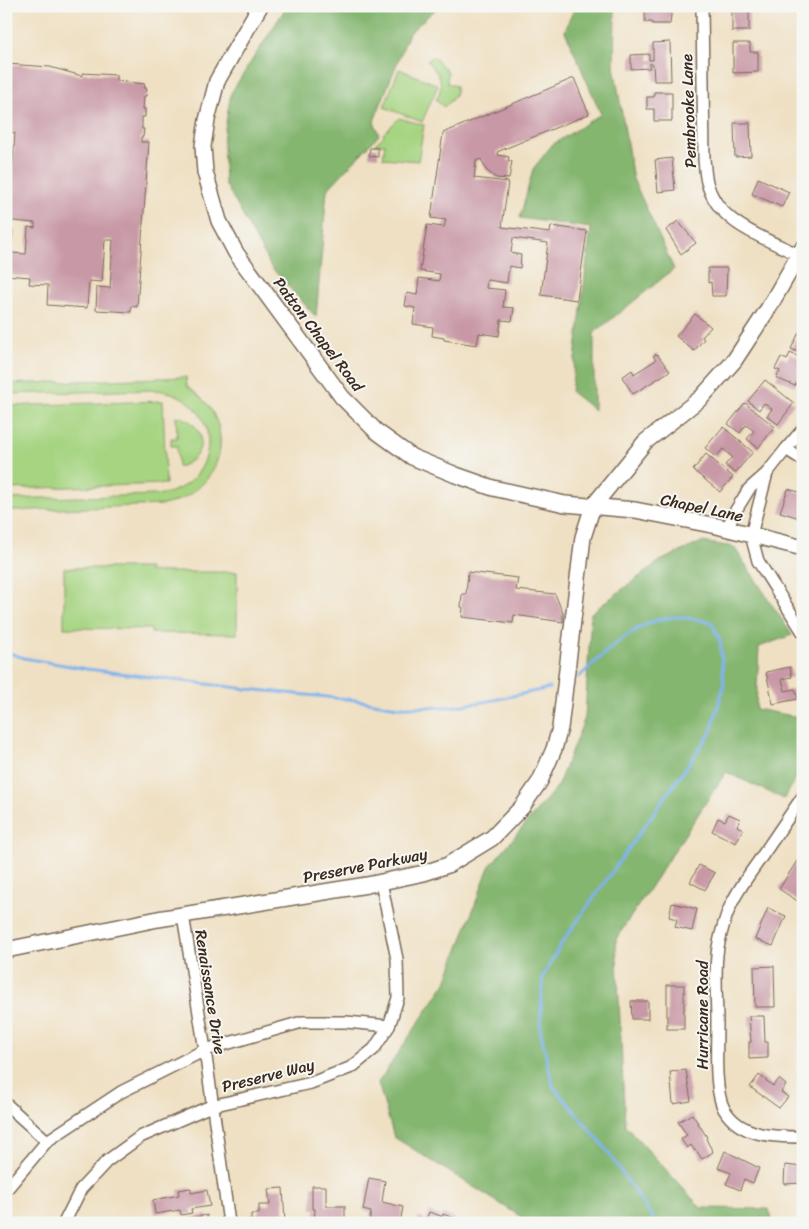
<svg xmlns="http://www.w3.org/2000/svg" width="809" height="1229" viewBox="0 0 809 1229" font-family="Sriracha,sans-serif">
  <style>
    .green { fill: #a6d481; stroke: #707f50 }
    .forest { fill: #84b66f; stroke: #607046 }
    .lines { fill: none; stroke-linecap: round; stroke-linejoin: round }
    .stream { stroke: #80b4ed; stroke-width: 3 }
    .building { fill: #c898a6; fill-rule: evenodd }
    .street-casing { stroke: #7a6a58; stroke-width: 14 }
    .secondary-casing { stroke: #7a6a58; stroke-width: 18 }
    .street { stroke: #fff; stroke-width: 11 }
    .secondary { stroke: #fff; stroke-width: 15 }
    .labels { text-anchor: middle; stroke-width: 4; stroke-linejoin: round; paint-order: stroke }
    .street-label { font-size: 16px; fill: #3b2a1e; stroke: #f6f6f2 }
  </style>
  <rect width="100%" height="100%" fill="#f6f6f2"/>
  <filter id="ink" filterUnits="userSpaceOnUse"><feTurbulence type="fractalNoise" baseFrequency=".02" numOctaves="2"/><feDisplacementMap in="SourceGraphic" scale="10" xChannelSelector="R" yChannelSelector="G"/><feConvolveMatrix kernelMatrix="1 2 1 2 8 2 1 2 1" color-interpolation-filters="sRGB"/></filter>
  <filter id="wash" filterUnits="userSpaceOnUse"><feTurbulence type="fractalNoise" baseFrequency=".0096" numOctaves="4" result="noise"/><feDisplacementMap in="SourceGraphic" scale="20" xChannelSelector="R" yChannelSelector="G"/><feGaussianBlur stdDeviation="1.12" result="paint"/><feColorMatrix in="noise" values="0 0 0 0 0 0 0 0 0 0 0 0 0 0 0 0 0 1.4 0 .05"/><feComposite in="paint" operator="in"/></filter>
  <g filter="url(#wash)">
    <rect width="100%" height="100%" fill="#efe0c3"/>
    <g class="green">
      <path d="M433,56L448,72L447,83L456,86C458,96 450,101 444,107L436,100C446,82 439,75 427,61Z"/>
      <polygon points="399,69 438,85 422,122 384,107"/>
      <polygon points="399,118 424,125 418,161 383,158 385,144 375,144 384,136 383,134"/>
      <path d="M186,377L187,386C194,392 201,397 207,404C238,446 211,495 163,505L6,511V499L157,495C227,486 224,394 154,390L6,394V384Z"/>
      <polygon points="163,401 166,484 6,489 6,406"/>
      <path d="M176,416C208,422 209,459 178,467L177,446H171V438H177Z"/>
      <polygon points="64,568 149,568 149,572 237,572 237,634 151,633 151,629 64,628"/>
    </g>
    <g class="forest">
      <polygon points="287,6 439,6 409,33 374,121 379,135 327,190 316,317 271,267 225,183 223,140 231,93"/>
      <polygon points="575,6 615,6 614,66 633,179 674,269 594,333 594,410 571,392 591,228 520,218 533,169 552,145 601,114 565,31"/>
      <polygon points="702,542 734,547 792,635 759,647 756,709 803,718 803,767 784,799 726,772 616,939 625,1125 701,1208 769,1209 773,1223 531,1223 394,1137 378,1083 446,982 489,867 557,787 585,718 591,613 660,561"/>
    </g>
    <g class="lines">
      <g class="stream">
        <polyline points="6,652 24,658 87,669 247,689 356,700 398,707 450,707 489,701 550,688"/>
        <path d="M579,677C606,652 634,621 673,617C684,616 700,621 711,622L720,640L724,685L711,732L561,944L543,977L540,1029L553,1086L603,1145L656,1223"/>
      </g>
    </g>
    <g id="blocks">
      <g class="building">
        <polygon points="645,6 672,6 670,24 652,24 652,22 645,22"/>
        <rect x="732" y="6" width="17" height="25"/>
        <polygon points="670,42 671,81 654,81 653,64 649,64 650,68 631,69 631,55 649,54 649,60 653,60 653,43"/>
        <polygon points="733,43 750,43 750,52 758,52 758,72 733,73"/>
        <path d="M7,64L50,67L82,76V73L116,75V81L145,84L144,88H147L146,96H144L143,109H145V117H142V129H144L143,137H141V142H149L137,307L131,306V312L96,310L97,287L110,288L113,240H105L102,282L89,281L87,308L47,305L48,285L29,284L30,277L6,275V201L10,200L15,133L6,132ZM13,221L35,223V228L28,227L26,254L12,253L7,247L12,243L13,231L8,225Z"/>
        <polygon points="574,78 589,114 497,152 498,155 509,157 508,161 512,161 509,179 496,178 486,170 481,159 476,161 474,178 508,182 502,227 550,233 551,226 587,231 577,300 541,295 548,243 513,238 511,253 521,255 520,268 509,266 507,283 487,280 486,288 505,290 503,307 514,308 512,321 501,320 499,336 479,333 477,345 444,340 444,338 432,336 433,327 413,324 415,308 405,306 407,293 417,295 419,278 439,281 440,274 420,271 427,225 444,227 446,220 431,218 443,133"/>
        <polygon points="654,92 672,92 672,121 654,121 654,109 647,109 647,97 654,97"/>
        <polygon points="734,123 750,123 751,156 735,157"/>
        <polygon points="370,148 378,148 378,157 369,156"/>
        <polygon points="672,158 675,190 658,192 655,160"/>
        <polygon points="758,178 789,192 782,207 752,194"/>
        <polygon points="678,221 696,243 681,254 666,230"/>
        <polygon points="708,268 727,268 726,296 712,296 711,282 708,283"/>
        <polygon points="695,314 711,327 702,337 704,339 694,351 676,336"/>
        <polygon points="803,324 803,354 791,349"/>
        <polygon points="790,353 803,359 803,378 799,377 795,386 776,378 780,371 775,369 781,357 787,360"/>
        <polygon points="657,354 670,371 633,394 622,377 632,370 634,374 656,360 653,356"/>
        <polygon points="765,380 794,403 778,424 767,416 772,409 764,403 759,410 748,401"/>
        <polygon points="745,403 775,427 758,448 747,439 754,431 746,425 740,433 728,424"/>
        <polygon points="723,427 753,452 735,473 725,465 732,457 723,449 716,457 705,448"/>
        <polygon points="706,454 733,477 720,492 693,470"/>
        <polygon points="788,489 803,493 803,519 780,512"/>
        <polygon points="468,572 518,578 516,590 555,594 563,613 563,622 514,615 513,623 462,617 463,608 461,607 462,594 466,594"/>
        <polygon points="790,667 792,677 782,679 785,691 795,689 798,699 773,704 766,672"/>
        <polygon points="729,814 740,819 737,826 743,829 736,843 712,831 718,818 725,821"/>
        <polygon points="797,861 803,865 803,896 799,902 779,889"/>
        <polygon points="699,865 715,873 705,890 690,882"/>
        <polygon points="672,903 697,909 692,931 675,927 677,919 669,917"/>
        <polygon points="768,908 786,916 773,946 755,939"/>
        <polygon points="774,966 775,1007 755,1007 754,967"/>
        <rect x="667" y="985" width="17" height="44"/>
        <polygon points="631,1001 648,1001 648,1019 632,1019"/>
        <polygon points="749,1016 764,1016 765,1042 768,1042 768,1058 749,1059 749,1042 751,1042"/>
        <polygon points="686,1070 691,1101 673,1104 670,1072"/>
        <polygon points="759,1075 773,1086 779,1079 786,1085 781,1092 788,1097 779,1108 750,1087"/>
        <polygon points="692,1114 707,1137 706,1138 708,1143 713,1152 702,1159 696,1150 695,1151 691,1145 687,1148 681,1139 687,1135 678,1122"/>
        <polygon points="725,1151 759,1168 753,1183 744,1179 740,1190 726,1184 731,1173 718,1168"/>
        <polygon points="785,1165 803,1167 803,1183 784,1184"/>
        <polygon points="369,1178 385,1181 382,1202 403,1207 400,1223 369,1223 371,1212 363,1210"/>
        <polygon points="312,1186 326,1186 326,1206 345,1206 345,1223 314,1223 315,1209 312,1209"/>
        <polygon points="191,1188 191,1193 207,1190 210,1206 191,1209 192,1213 181,1215 180,1210 155,1214 153,1200 179,1195 178,1190"/>
        <polygon points="283,1188 285,1223 251,1223 251,1214 259,1214 259,1205 270,1205 268,1189"/>
        <polygon points="429,1212 441,1216 439,1223 416,1223 418,1217 426,1220"/>
        <polygon points="443,1214 456,1219 455,1223 440,1223"/>
        <polygon points="207,1215 207,1220 213,1223 162,1223"/>
      </g>
    </g>
  </g>
  <g filter="url(#ink)">
    <use href="#blocks" fill-opacity="0" stroke="#7a6a58" stroke-width="1"/>
    <g class="lines">
      <g class="street-casing">
        <g id="street">
          <path d="M702,6L704,159C705,167 705,175 707,182C717,224 765,238 799,255"/>
          <polyline points="803,429 786,449 803,460"/>
          <polyline points="767,473 751,535 758,561 803,632"/>
          <polyline points="727,529 733,515 749,489 767,473 786,449"/>
          <path d="M803,796C788,818 773,840 758,862C748,876 737,891 730,907C724,920 721,933 718,947C714,972 717,998 717,1023C717,1045 714,1091 724,1109C740,1137 775,1137 803,1137"/>
          <polyline points="183,915 205,1050 229,1223"/>
          <polyline points="6,1104 47,1141"/>
          <polyline points="6,1190 47,1141 121,1092 205,1050 302,1022 346,1022 389,1026"/>
          <polyline points="64,1223 81,1189 107,1161 140,1137 211,1106 311,1083 352,1067 374,1049 389,1026 398,998 397,959 381,882"/>
        </g>
      </g>
      <g class="secondary-casing">
        <g id="secondary">
          <polyline points="260,6 217,81 207,120 203,146 205,172 219,221 236,253 342,397 376,431 412,457 456,475 493,488 565,504 635,510 717,526 803,548"/>
          <polyline points="6,950 158,919 367,885 424,873 448,865 492,838 522,807 540,781 554,749 560,728 583,537 593,506 645,442 701,398 734,361 768,309 803,248"/>
        </g>
      </g>
      <use href="#street" class="street"/>
      <use href="#secondary" class="secondary"/>
    </g>
  </g>
  <g class="labels">
    <g class="street-label">
      <text transform="translate(688 111) rotate(-92)" y="6">Pembrooke Lane</text>
      <text transform="translate(319 334) rotate(53)" y="6">Patton Chapel Road</text>
      <text transform="translate(702 507) rotate(12)" y="6">Chapel Lane</text>
      <text transform="translate(365 865) rotate(-11)" y="6">Preserve Parkway</text>
      <text transform="translate(211 992) rotate(81)" y="6">Renaissance Drive</text>
      <text transform="translate(702 1015) rotate(-90)" y="6">Hurricane Road</text>
      <text transform="translate(268 1075) rotate(-14)" y="6">Preserve Way</text>
    </g>
  </g>
  <rect width="809" height="1229" fill="none" stroke="#f6f6f2" stroke-width="25"/>
</svg>
